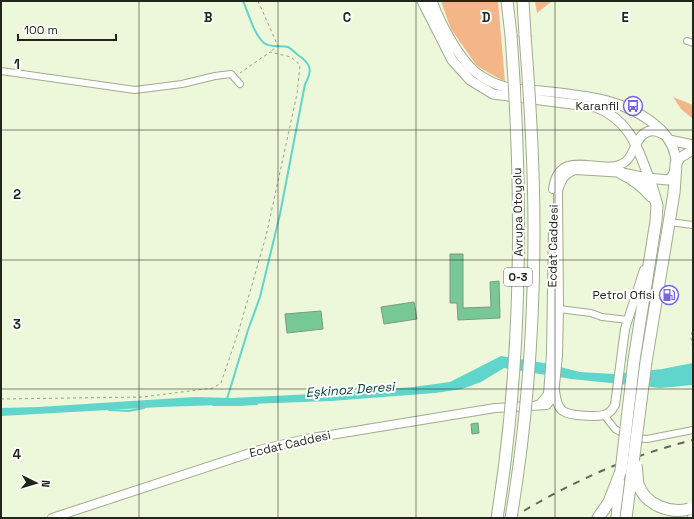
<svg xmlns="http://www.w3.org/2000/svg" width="694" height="519" viewBox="0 0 694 519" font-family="'Space Grotesk',sans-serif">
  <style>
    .green { fill: #f2b688 }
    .water { fill: #60d5cb }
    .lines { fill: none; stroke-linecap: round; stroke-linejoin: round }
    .stream { stroke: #60d5cb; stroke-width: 2 }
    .building { fill: #78c896; stroke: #7d9886 }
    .street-casing { stroke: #a1ab8f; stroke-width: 8 }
    .secondary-casing { stroke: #a1ab8f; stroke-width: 10 }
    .primary-casing { stroke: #a1ab8f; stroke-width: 11 }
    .highway-casing { stroke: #a1ab8f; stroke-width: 13 }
    .path { stroke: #9aa28c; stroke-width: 1; stroke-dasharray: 3 3; stroke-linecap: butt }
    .street { stroke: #fff; stroke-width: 6 }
    .secondary { stroke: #fff; stroke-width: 8 }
    .primary { stroke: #fff; stroke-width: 9 }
    .highway { stroke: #fff; stroke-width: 11 }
    .rail { stroke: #616756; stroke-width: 2; stroke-dasharray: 7 7; stroke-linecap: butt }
    .highway-bridge-casing { stroke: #a1ab8f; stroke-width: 13; stroke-linecap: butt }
    .highway-bridge { stroke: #fff; stroke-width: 11 }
    .grid { fill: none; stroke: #21251a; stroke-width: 1; stroke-opacity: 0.55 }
    .labels { text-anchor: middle; stroke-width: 4; stroke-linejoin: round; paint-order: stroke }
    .shield { fill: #fff; stroke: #64665f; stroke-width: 1 }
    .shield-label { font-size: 11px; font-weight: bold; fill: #21251a }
    .poi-label { font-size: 12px; fill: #21251a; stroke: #fff; text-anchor: end }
    .street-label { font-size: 12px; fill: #21251a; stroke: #fff }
    .water-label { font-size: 13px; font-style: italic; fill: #013b37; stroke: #fff }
    .grid-label { font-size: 13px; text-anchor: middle; font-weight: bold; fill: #21251a; stroke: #fff; stroke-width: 4; stroke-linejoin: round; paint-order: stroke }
  </style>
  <rect width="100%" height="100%" fill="#edf7d9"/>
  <g class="green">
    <polygon points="441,1 498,1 505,82 477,66 451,29"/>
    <polygon points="535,1 552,1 537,13"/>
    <polygon points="673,97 693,105 693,119 681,109"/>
  </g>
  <polygon class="water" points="501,356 544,363 580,372 614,374 662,369 693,363 693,385 660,388 571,379 504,368 481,382 462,389 435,393 331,401 161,407 1,416 1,408 39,407 194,397 233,398 313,394 413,387 450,382"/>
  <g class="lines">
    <g class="stream">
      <path d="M227,399L248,330L260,297L280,214L305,84C313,70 311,64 298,55C295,53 292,49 288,47C281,45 270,48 264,43C253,33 249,14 243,1"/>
      <polyline points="213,405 239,405 257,404"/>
      <polyline points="109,410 129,411 144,408"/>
    </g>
  </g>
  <g class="building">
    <polygon points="450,254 463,254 463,308 491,307 490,282 499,281 500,318 458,320 457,303 450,303"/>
    <polygon points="414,302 417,319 384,324 381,307"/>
    <polygon points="321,311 323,329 287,333 285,314"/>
    <polygon points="478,423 479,433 472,434 471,424"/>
  </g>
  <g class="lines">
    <g class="street-casing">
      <g id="street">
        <polyline points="687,41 693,43"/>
        <polyline points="1,71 135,90 182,84 215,76 231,74 240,84"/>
        <polyline points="669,222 693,225"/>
        <polyline points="559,309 591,313 602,317 628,320"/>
        <polyline points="604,415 615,429 626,435"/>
        <polyline points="635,438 647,439 693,430"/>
      </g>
    </g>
    <g class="secondary-casing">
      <g id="secondary">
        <path d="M553,189C559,144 603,178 625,162C631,158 633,150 636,144"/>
        <path d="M555,391C556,398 557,407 563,411C570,416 596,417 604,415C610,413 612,410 615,405L625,329L644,270"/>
        <polyline points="537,405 540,404 548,394 551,354 553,230"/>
        <path d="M52,518L259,450L306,439L495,408L547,405L554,395L558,355L559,309L558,191C561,180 565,173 576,170L625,173L649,178"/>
      </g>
    </g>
    <g class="primary-casing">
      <g id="primary">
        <path d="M422,1L452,60L470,80L493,94L596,107C630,121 637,146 649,178L667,180L672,177L675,170"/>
        <path d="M432,1C440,23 461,64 481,76C499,89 520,90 541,91C583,95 628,99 660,129C670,139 676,150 676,164"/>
        <polyline points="669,140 693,145"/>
        <path d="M636,144C642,132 651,127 663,134"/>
        <polyline points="676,164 681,157 693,150"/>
        <polyline points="692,518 693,518"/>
      </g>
    </g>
    <g class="highway-casing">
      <g id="highway">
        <polyline points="507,1 511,35"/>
        <polyline points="523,1 525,35"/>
        <path d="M621,173C634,179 642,185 651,196"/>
        <polyline points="634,360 656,221 657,205 649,178"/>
        <polyline points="646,362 674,193 676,164"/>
        <polyline points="598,518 609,502 621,471"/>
        <polyline points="617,518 620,484"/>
      </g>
    </g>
    <g class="path">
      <polyline points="258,1 278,46 271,51"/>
      <polyline points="693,326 691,338 693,349"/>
      <polyline points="1,399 143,397 213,388 221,383 239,330 266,236 297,94 300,65 291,57 270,52 240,73"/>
    </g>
    <use href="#street" class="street"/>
    <use href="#secondary" class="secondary"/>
    <use href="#primary" class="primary"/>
    <use href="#highway" class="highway"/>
    <path class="rail" d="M512,518C569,483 628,456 693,440"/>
    <g class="highway-bridge-casing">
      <g id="highway-bridge">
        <path d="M636,465C637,471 637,478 638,484C645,505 670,514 689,509"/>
        <polyline points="621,471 634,360"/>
        <path d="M497,518C523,358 523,196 511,35"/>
        <path d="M511,518C527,423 534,325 534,229C534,164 530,99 525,35"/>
        <polyline points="626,518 646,362"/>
      </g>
    </g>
    <use href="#highway-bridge" class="highway-bridge"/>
  </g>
  <path class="grid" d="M139,1V518M278,1V518M416,1V518M555,1V518M1,130H693M1,260H693M1,389H693"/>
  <defs>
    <g id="bus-ring" transform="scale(1)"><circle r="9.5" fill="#fff" stroke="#7565e0" stroke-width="1.5"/><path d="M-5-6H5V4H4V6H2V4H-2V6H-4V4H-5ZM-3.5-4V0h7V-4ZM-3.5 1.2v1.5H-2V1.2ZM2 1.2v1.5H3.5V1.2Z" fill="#7565e0"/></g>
    <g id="fuel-ring" transform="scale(1)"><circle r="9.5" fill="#fff" stroke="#7565e0" stroke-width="1.5"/><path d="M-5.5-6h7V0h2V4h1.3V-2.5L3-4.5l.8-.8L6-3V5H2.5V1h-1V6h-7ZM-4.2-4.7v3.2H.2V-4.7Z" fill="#7565e0"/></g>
  </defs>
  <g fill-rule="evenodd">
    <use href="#bus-ring" x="633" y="106"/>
    <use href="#fuel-ring" x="669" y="295"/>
  </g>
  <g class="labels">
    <rect class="shield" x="504" y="268" width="28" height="18" rx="3"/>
    <g class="shield-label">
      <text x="518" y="281">O-3</text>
    </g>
    <g class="poi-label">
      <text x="619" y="110">Karanfil</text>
      <text x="655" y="299">Petrol Ofisi</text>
    </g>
    <g class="street-label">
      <text transform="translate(518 212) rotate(-91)" y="4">Avrupa Otoyolu</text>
      <text transform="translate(553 246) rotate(-89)" y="4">Ecdat Caddesi</text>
      <text transform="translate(290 444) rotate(-13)" y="4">Ecdat Caddesi</text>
    </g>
    <g class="water-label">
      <text transform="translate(350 389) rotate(-4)" y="5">Eşkinoz Deresi</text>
    </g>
  </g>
  <g class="grid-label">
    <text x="208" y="22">B</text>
    <text x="347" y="22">C</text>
    <text x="486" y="22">D</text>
    <text x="625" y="22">E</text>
    <text x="17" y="69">1</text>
    <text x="17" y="199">2</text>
    <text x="17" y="329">3</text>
    <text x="17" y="459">4</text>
  </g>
  <rect width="694" height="519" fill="none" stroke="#21251a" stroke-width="4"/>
  <g transform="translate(36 483) rotate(95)" stroke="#ffffff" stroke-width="3" paint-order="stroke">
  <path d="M0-3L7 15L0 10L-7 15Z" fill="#21251a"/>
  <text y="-6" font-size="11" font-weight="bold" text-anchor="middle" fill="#21251a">N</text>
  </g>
  <path d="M18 34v6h98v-6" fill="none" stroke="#21251a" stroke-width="2"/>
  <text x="24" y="34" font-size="12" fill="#21251a" stroke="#ffffff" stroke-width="3" paint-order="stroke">100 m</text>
</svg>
